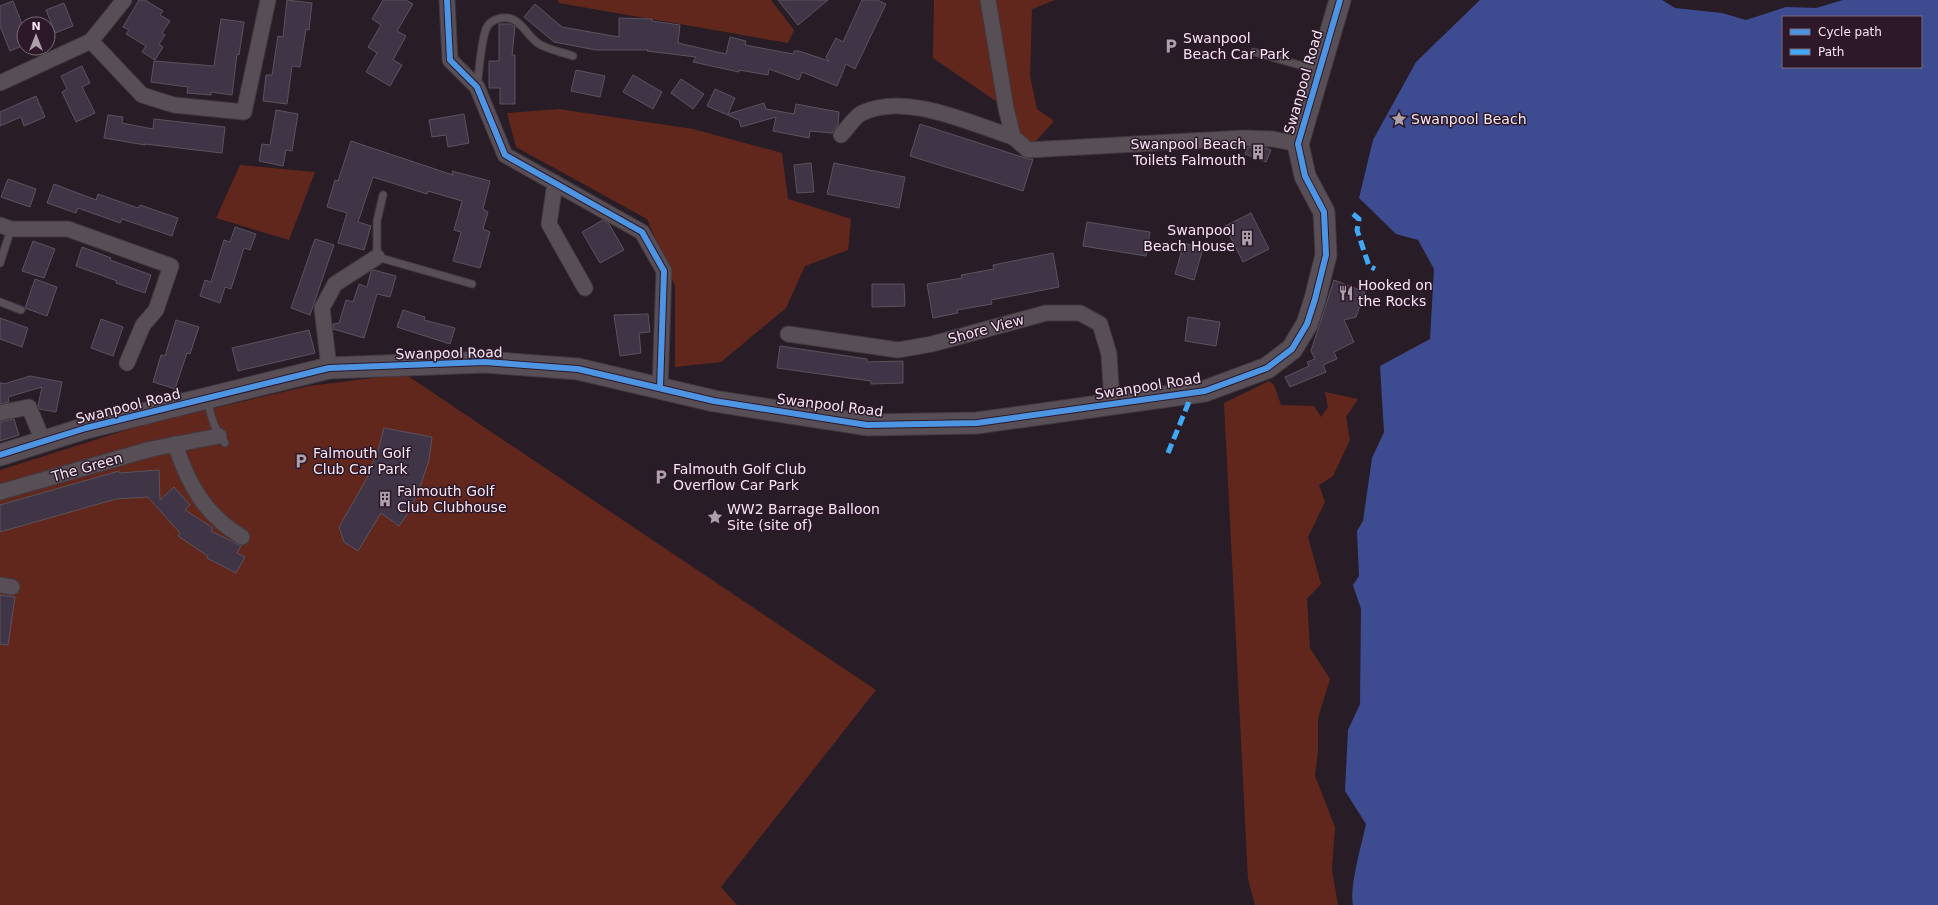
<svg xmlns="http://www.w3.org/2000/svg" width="1938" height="905" viewBox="0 0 1938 905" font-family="'DejaVu Sans',sans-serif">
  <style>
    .green { fill: #62271c }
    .water { fill: #3d4b91; fill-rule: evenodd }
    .building { fill: #403447; stroke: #5a535c }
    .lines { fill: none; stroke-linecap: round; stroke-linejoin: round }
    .lane-casing { stroke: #423940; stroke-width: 9 }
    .street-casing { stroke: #423940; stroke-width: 17 }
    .secondary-casing { stroke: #423940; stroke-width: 23 }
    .lane { stroke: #584f56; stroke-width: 7 }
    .street { stroke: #584f56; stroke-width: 15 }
    .secondary { stroke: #584f56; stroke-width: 21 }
    .quiet { stroke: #3fa9f5; stroke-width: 5; stroke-dasharray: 10 5; stroke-linecap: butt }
    .cycleway-casing { stroke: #2d182a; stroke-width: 8 }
    .cycleway { stroke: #4d94e3; stroke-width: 6 }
    .labels { text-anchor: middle; stroke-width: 3; stroke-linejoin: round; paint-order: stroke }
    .poi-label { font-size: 14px; fill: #f6e7f3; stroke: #2d182a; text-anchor: start }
    .street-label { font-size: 14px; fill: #f6e7f3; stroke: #2d182a }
  </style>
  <rect width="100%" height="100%" fill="#281d26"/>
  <g class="green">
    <polygon points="558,0 771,0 794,30 788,43 559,3"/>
    <polygon points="934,0 1055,0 1032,9 1030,76 1037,109 1054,121 1028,150 1006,108 933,58"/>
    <polygon points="559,109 693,129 782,153 788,199 851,219 848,250 805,266 786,308 721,362 675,367 675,286 647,219 516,147 507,113"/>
    <polygon points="240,165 315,172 289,240 216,218"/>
    <polygon points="405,374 876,690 721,887 737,905 0,905 0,470 142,425 309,386"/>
    <polygon points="1269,381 1274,385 1281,405 1314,406 1321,417 1328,407 1325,392 1358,399 1346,417 1350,440 1333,476 1319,485 1325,502 1308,537 1321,584 1307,599 1310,648 1330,679 1318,718 1318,751 1315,776 1335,827 1332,870 1338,905 1255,905 1248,879 1224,403"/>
  </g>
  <path class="water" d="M1480,0H1662L1675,8L1722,13L1746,20L1786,7L1816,8L1843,0H1938V905H1353C1349,888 1362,843 1366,824L1345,791L1348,730L1360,704L1361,609L1353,585L1359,576L1357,531L1363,521L1372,458L1384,432L1380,366L1430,339L1434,269L1418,240L1396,234L1359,198L1373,140L1416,62ZM1783,17H1921V67H1783Z"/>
  <g class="building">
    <polygon points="139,0 145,0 163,11 160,15 170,21 162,33 165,35 159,44 163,47 155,60 142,52 146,46 126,34 129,30 123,27"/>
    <polygon points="287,0 312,3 309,30 306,29 300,67 292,66 287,104 263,101 266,75 272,75 278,36 283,37"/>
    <polygon points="383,0 406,0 413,4 397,31 406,36 393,60 402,65 390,86 366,72 377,53 368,47 381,25 372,19"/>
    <polygon points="778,0 828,0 798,25"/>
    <polygon points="862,0 877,0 886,4 855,69 846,64 837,86 802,72 799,80 769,69 768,75 739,70 739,72 693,62 696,57 647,51 648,50 596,50 554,42 524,17 535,4 562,27 619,37 619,18 652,19 652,21 680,25 678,43 726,54 730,37 746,41 745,45 793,54 794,51 799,51 829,61 826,57 836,38 843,42"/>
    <polygon points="13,1 24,29 24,45 10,51 0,26 0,6"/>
    <polygon points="64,3 73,26 55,33 46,10"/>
    <polygon points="221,19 244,22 239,55 237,54 232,95 211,92 211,95 187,93 188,87 151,82 154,61 214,66"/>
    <polygon points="499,24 510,24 515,27 512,55 515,55 515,104 500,104 500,88 489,88 489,61 499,61"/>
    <polygon points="82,66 90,83 82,87 95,113 76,122 62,92 67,89 61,76"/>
    <polygon points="576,70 605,76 600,97 571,91"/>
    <polygon points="633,75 662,92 653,109 623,92"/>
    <polygon points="681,79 704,94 693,109 671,93"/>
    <polygon points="715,89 735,98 728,114 764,103 766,109 794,114 796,104 839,112 838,125 832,133 810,131 809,138 773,131 776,117 741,127 739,120 707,106"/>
    <polygon points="36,96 45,117 24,126 21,117 0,126 0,112"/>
    <polygon points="276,110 298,114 292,151 286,150 283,166 259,161 262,144 270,145"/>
    <polygon points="464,114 469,143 448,147 446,135 432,137 429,120"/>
    <polygon points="108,115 123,117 122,123 153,129 154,119 225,127 222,153 145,144 145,145 104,138"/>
    <polygon points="920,124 1028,159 1033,159 1023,191 910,156"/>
    <polygon points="351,141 453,175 452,171 490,181 483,209 488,212 483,229 490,232 480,268 453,261 461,232 454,230 462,201 428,191 427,194 373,177 358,222 371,226 364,250 338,243 347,213 327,207 335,180 338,181"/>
    <polygon points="1248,147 1265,148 1271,150 1266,162 1245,154"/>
    <polygon points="811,163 814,192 797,193 794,165"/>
    <polygon points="834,163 905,177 899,208 827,194"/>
    <polygon points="8,179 36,189 30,207 1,197"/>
    <polygon points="54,184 96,200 98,194 138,208 140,205 178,218 172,236 122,219 120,223 78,208 76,213 47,203"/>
    <polygon points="1251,213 1269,249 1243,262 1225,226"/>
    <polygon points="603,220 609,224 624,250 600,263 582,232"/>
    <polygon points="1087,222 1150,232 1146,256 1083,246"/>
    <polygon points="235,227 256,234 250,250 244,248 231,289 225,287 220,303 200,296 205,280 211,282 224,240 230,242"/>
    <polygon points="315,239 334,245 310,315 291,308"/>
    <polygon points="33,241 55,249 44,278 22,271"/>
    <polygon points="1184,243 1203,248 1194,280 1175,274"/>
    <polygon points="82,247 111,258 110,260 151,275 145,293 116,283 117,281 76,266"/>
    <polygon points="1053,253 1059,287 991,300 992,304 957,310 958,313 933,318 927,284 962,278 961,275 994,269 993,265"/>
    <polygon points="374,270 396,276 390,297 377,294 364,338 333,329 333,324 339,323 346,300 353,302 359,284 367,287 371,271"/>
    <polygon points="35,279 57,287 47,316 25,308"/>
    <polygon points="1334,280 1365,292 1356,317 1344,320 1354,342 1334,352 1337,359 1323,365 1326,372 1290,387 1285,377 1309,366 1307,362 1315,359 1311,351"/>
    <polygon points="872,284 904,284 905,306 872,307"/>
    <polygon points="403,310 425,317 424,320 455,328 450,344 397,327"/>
    <polygon points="648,314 650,332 639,333 641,353 620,356 614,315"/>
    <polygon points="1188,317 1220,322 1216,346 1185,341"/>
    <polygon points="0,318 28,328 22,347 0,339"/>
    <polygon points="101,319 123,327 113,356 91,348"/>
    <polygon points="176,320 199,327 190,354 187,353 175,389 153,382 161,355 165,356"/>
    <polygon points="309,330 315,353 238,371 232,348"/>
    <polygon points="780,346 867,359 867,362 903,361 903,383 871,384 871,381 777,368"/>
    <polygon points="30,376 62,382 56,412 40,409 38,406 42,387 8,397 9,402 0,404 0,383 3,383 4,384"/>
    <polygon points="14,419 19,435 0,441 0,422"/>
    <polygon points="384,428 432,437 429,460 420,487 409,512 399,526 381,513 358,551 344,542 339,527 367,478 379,447"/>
    <polygon points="159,470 160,500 174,487 190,505 185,510 213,528 211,531 241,546 237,553 245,557 236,573 207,558 208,556 178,536 180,533 148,497 116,499 0,532 0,505 119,471 119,473"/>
    <polygon points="0,595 15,597 8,645 0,644"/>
  </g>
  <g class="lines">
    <g class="lane-casing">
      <g id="lane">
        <polyline points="1254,52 1317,70"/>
        <path d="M477,87C479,73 481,38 487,27C491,19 504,16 512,19C524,24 528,37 539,44C549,50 562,52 573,56"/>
        <polyline points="383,195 377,221 377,257 472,284"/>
        <polyline points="0,263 11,229"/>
        <polyline points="0,302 21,310"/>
        <path d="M208,400C210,415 215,431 225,443"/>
      </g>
    </g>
    <g class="street-casing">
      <g id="street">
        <polyline points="447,0 450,60 477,87 505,155 642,232 664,271 660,388"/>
        <polyline points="988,0 1006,108 1013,137 1028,150 1244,138 1273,139 1298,144"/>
        <polyline points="91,41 142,95 174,105 244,112 268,0"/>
        <polyline points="0,83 91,41 124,0"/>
        <path d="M841,135C847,129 854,117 862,113C906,92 969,123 1013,137"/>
        <polyline points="555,183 549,224 585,288"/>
        <polyline points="0,225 11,229 68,229 171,266 156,310 143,325 127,363"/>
        <polyline points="788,334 898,350 932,344 1046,313 1080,313 1100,324 1109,354 1112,404"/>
        <polyline points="329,368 322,308 335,284 377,257"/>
        <polyline points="0,413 29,407 43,441"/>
        <path d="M175,444C188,484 205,515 242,537"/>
        <polyline points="0,492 151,449 219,436"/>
        <polyline points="0,585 12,587"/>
      </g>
    </g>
    <g class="secondary-casing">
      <polyline id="secondary" points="0,455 86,428 329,368 485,362 578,369 714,401 867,425 977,423 1205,391 1267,368 1292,349 1307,324 1315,299 1326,255 1324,212 1305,176 1298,144 1340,0"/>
    </g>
    <use href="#lane" class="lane"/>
    <use href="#street" class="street"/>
    <use href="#secondary" class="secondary"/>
    <g class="quiet">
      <polyline points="1353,214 1359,219 1357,230 1369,266 1375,269"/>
      <polyline points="1168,453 1188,404 1189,394"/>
    </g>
    <g class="cycleway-casing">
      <g id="cycleway">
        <polyline points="447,0 450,60 477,87 505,155 642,232 664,271 660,388"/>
        <polyline points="0,455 86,428 329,368 485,362 578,369 714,401 867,425 977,423 1205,391 1267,368 1292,349 1307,324 1315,299 1326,255 1324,212 1305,176 1298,144 1340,0"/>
      </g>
    </g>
    <use href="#cycleway" class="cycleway"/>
  </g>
  <defs>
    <g id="parking-bare" transform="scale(1.2)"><path d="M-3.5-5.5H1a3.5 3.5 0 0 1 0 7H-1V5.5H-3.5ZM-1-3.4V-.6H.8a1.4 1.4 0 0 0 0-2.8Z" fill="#aea0ab" stroke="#2d182a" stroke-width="2.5" paint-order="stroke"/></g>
    <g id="sight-bare" transform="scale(1.2)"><path d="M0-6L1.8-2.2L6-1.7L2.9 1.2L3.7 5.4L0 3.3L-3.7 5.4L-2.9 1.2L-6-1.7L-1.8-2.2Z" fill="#aea0ab" stroke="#2d182a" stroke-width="2.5" paint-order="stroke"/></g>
    <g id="building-bare" transform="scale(1.2)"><path d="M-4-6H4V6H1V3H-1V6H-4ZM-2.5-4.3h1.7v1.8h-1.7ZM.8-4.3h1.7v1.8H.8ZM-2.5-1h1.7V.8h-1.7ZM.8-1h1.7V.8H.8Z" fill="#aea0ab" stroke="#2d182a" stroke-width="2.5" paint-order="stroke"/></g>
    <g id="restaurant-bare" transform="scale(1.2)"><path d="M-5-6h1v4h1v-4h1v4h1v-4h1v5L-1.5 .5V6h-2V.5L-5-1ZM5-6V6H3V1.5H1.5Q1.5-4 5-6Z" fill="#aea0ab" stroke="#2d182a" stroke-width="2.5" paint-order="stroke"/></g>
  </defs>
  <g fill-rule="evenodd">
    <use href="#parking-bare" x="1171" y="46"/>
    <use href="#sight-bare" x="1399" y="119"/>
    <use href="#building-bare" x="1258" y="152"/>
    <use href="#building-bare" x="1247" y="238"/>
    <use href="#restaurant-bare" x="1346" y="293"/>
    <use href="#parking-bare" x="301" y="461"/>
    <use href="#parking-bare" x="661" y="477"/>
    <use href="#building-bare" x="385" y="499"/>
    <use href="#sight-bare" x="715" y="517"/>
  </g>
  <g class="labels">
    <g class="poi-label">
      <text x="1183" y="43">Swanpool<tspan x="1183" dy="16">Beach Car Park</tspan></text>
      <text x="1411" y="124">Swanpool Beach</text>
      <text x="1246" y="149" text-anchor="end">Swanpool Beach<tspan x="1246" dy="16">Toilets Falmouth</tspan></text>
      <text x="1235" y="235" text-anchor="end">Swanpool<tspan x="1235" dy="16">Beach House</tspan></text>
      <text x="1358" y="290">Hooked on<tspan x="1358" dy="16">the Rocks</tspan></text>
      <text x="313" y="458">Falmouth Golf<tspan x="313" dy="16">Club Car Park</tspan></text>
      <text x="673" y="474">Falmouth Golf Club<tspan x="673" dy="16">Overflow Car Park</tspan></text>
      <text x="397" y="496">Falmouth Golf<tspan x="397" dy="16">Club Clubhouse</tspan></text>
      <text x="727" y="514">WW2 Barrage Balloon<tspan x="727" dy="16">Site (site of)</tspan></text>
    </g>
    <g class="street-label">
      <text transform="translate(1303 82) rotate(-74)" y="5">Swanpool Road</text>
      <text transform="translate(986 329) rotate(-15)" y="5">Shore View</text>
      <text transform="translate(449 353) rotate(-1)" y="5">Swanpool Road</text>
      <text transform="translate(1148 386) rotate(-9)" y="5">Swanpool Road</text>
      <text transform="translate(830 405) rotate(7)" y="5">Swanpool Road</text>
      <text transform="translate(128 406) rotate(-14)" y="5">Swanpool Road</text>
      <text transform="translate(87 467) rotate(-16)" y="5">The Green</text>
    </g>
  </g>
  <rect x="1782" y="16" width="140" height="52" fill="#2d182a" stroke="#7d6b7a"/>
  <rect x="1790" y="29" width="20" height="6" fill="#4d94e3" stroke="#7d6b7a"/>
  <text x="1818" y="36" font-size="12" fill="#f6e7f3">Cycle path</text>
  <rect x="1790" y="49" width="20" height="6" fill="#3fa9f5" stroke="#7d6b7a"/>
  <text x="1818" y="56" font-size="12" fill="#f6e7f3">Path</text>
  <g transform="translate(36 36)"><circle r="19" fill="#2d182a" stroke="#7d6b7a"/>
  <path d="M0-3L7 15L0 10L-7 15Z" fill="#aea0ab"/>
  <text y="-6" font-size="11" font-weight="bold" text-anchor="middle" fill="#f6e7f3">N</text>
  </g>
</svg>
